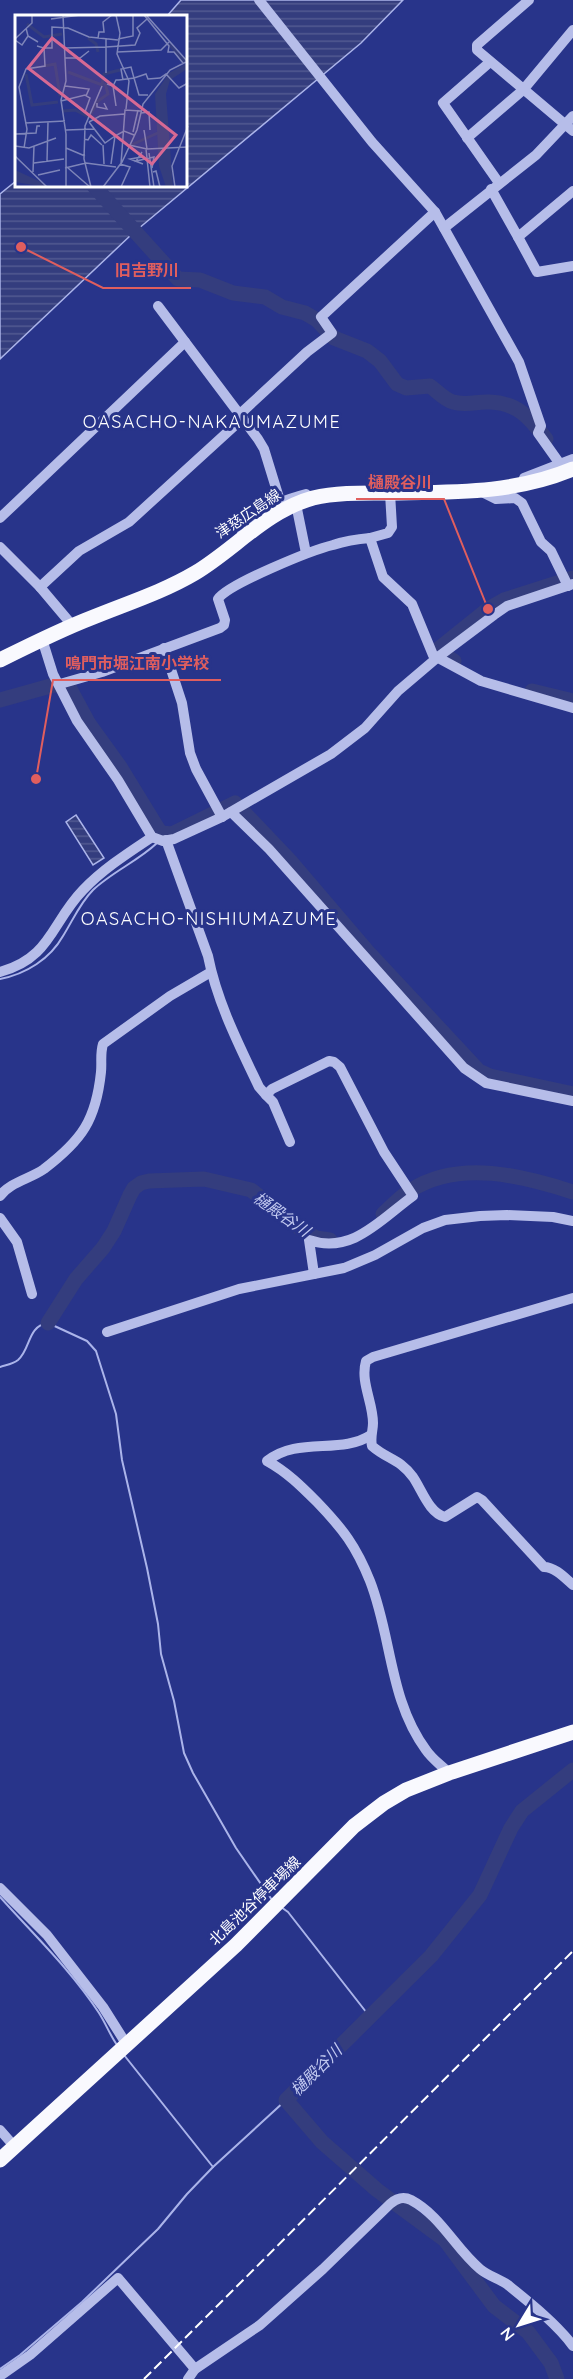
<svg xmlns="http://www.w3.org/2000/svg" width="573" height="2379" viewBox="0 0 573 2379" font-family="Quicksand,'Noto Sans JP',sans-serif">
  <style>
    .water { fill: url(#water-rules); stroke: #abb4ea; stroke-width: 1.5 }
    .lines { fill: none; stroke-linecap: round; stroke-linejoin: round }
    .stream { stroke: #abb4ea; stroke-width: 2 }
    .river { stroke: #343d7e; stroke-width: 15 }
    .minor { stroke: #b6bde9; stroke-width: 10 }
    .major { stroke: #f9f9fe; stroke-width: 15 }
    .rail { stroke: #fff; stroke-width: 2; stroke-dasharray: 10 4.5; stroke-linecap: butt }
    .labels { text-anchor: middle; stroke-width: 6; stroke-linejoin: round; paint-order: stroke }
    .street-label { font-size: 15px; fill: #fff; stroke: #28348a }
    .water-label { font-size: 16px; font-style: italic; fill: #c2c9f0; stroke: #28348a }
    .quarter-label { font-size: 18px; letter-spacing: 1.5px; fill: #fff; stroke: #28348a }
    .inset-river { fill: none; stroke: #343d7e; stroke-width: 3 }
    .inset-road { fill: none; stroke: #7e85b9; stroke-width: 1.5 }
    .view { fill: #d76994; fill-opacity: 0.15; stroke: #d76994; stroke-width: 3 }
    .inset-edge { fill: none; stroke: #fff; stroke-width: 3 }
    .leader { fill: none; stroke: #e05e5e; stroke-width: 2 }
    .callout-dot { fill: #e05e5e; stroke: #28348a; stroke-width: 2 }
    .callout-label { font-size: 16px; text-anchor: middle; font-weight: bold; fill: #e05e5e; stroke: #28348a; stroke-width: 6; stroke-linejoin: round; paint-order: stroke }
  </style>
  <defs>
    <pattern id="water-rules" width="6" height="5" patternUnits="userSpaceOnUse" patternTransform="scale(1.5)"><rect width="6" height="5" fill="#343d7e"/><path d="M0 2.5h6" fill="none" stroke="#525a91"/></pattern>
  </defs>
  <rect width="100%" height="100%" fill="#28348a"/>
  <g class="water">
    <polygon points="181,0 403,0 361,43 132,234 0,359 0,194 16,181 16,186 186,186 186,16 167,16"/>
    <polygon points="76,815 104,858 93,865 66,822"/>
  </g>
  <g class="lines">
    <g class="stream">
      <path d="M0,979C26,974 50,959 63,936C73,920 80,903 93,890C112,872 138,861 157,843"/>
      <path d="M0,1367C6,1365 13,1364 18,1360C31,1349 27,1326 48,1323L87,1341L96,1351L116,1414L122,1460L147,1568L158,1624L161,1654L174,1701L184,1753L193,1773L236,1848L272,1900"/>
      <path d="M0,1897C34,1935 71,1970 99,2013C106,2024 110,2035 117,2045"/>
      <polyline points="281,1907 288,1912 370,2017"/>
      <polyline points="213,2167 286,2100"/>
      <polyline points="0,2369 20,2355 82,2302 158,2229 187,2194 213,2167 124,2055"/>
    </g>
    <g class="river">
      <path d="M94,186L178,279L200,280L233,293L265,297L282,307L305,313L317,320L334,338L367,351L380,361L397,384L406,388L430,386C437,391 445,400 453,402C466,406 478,401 490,402C518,403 530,418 546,439"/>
      <polyline points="454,661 437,650 488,609 504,600 573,578"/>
      <polyline points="532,691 573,701"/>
      <polyline points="0,700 54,685 69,687 89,724 120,767 158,829 162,833 172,834 235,803 292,863 368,952 479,1071 490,1076 573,1094"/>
      <path d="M383,1214C392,1206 401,1196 411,1190C460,1159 523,1176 573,1192"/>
      <polyline points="48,1323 76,1279 103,1248 114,1231 130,1195 134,1188 141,1183 149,1181 204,1179 251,1190 301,1229 316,1238 330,1240"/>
      <polyline points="557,2379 551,2363 528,2332 494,2306 445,2240 377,2190 322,2142 286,2100 431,1956 480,1895 511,1828 522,1811 573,1770"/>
    </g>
    <g class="minor">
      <polyline points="259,0 372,142 435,212 519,362 541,426 538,433 560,464"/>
      <polyline points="529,0 477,45 477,50 573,131"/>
      <polyline points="490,62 443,103 499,183"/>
      <polyline points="467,138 523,90 573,30"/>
      <polyline points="491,189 518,237 573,191"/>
      <polyline points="444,228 536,155 573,116"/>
      <polyline points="518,237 537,272 573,266"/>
      <polyline points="158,306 258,439 264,449 280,501"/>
      <polyline points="240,414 307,352 332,333 321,317 435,212"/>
      <polyline points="524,478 573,459"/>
      <polyline points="480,491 496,499 515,498 522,503 541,542 551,551 568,586"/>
      <polyline points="390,493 392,527 388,533 370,538 383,577 412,604 433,655 481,681 573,708"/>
      <polyline points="296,504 306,553"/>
      <polyline points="0,518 185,342"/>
      <path d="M242,534C252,511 283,500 306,494"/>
      <polyline points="0,547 40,587 72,625"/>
      <polyline points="40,587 79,551 129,522 243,418"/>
      <polyline points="42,639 53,674 77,721 118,780 152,837 163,841 174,839 222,817 331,754 365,728 398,691 438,657 494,615 507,606 573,584"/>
      <polyline points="164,648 182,703 190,753 196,769 222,817"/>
      <path d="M60,684L102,672L220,628L224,625L225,620L218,599C228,584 312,550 333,545C345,541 358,539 370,538"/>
      <polyline points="231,812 269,849 464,1068 486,1083 573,1101"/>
      <path d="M166,840L208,956C217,1002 239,1045 259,1087L266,1095"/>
      <path d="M0,972C51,958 51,923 83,890C103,869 128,853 152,837"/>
      <path d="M290,1142L273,1102L266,1095L272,1089L329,1061L334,1062L340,1067L384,1152L413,1196C381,1219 352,1255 309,1240L314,1274"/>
      <path d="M0,1196C10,1182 30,1179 44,1169C82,1140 96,1120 101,1072C102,1062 100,1054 103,1044L170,996L211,972"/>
      <polyline points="0,1218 17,1242 32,1294"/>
      <path d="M573,1298L373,1357L366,1361C360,1382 373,1402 373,1423C373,1431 370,1437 372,1446C388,1460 399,1458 413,1477C422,1490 429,1513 445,1517L477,1497L482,1500L544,1567C555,1567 565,1578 573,1585"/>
      <polyline points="107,1332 239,1289 344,1268 375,1255 423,1228 445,1220 480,1216 507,1215 553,1217 573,1221"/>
      <path d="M371,1435C341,1455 298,1436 267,1461C287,1472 301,1486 317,1502C343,1529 356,1546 370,1581C392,1637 389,1700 426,1750C432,1759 441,1765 449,1773"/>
      <polyline points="0,1888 47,1935 103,2007 127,2045"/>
      <polyline points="0,2130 14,2146"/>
      <polyline points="0,2376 30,2355 118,2278 195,2369"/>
      <path d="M188,2379L195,2369L260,2325L323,2269L390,2204C397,2198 403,2196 411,2200C441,2216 455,2248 480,2269C488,2276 500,2279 508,2285C529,2302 557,2324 573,2346"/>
    </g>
    <g class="major">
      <path d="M0,660C30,645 60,630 91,618C125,604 163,592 195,573C235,549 266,511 313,498C338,492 365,493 390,493C453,492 514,494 573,469"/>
      <polyline points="0,2160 236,1945 354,1826 384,1803 406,1790 449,1773 573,1732"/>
    </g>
    <polyline class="rail" points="144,2379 573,1951"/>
  </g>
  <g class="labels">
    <g class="street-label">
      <text transform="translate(248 514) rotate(-34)" y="5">津慈広島線</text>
      <text transform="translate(255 1901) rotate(-44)" y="5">北島池谷停車場線</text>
    </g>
    <g class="water-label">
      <text transform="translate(282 1214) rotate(35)" y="6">樋殿谷川</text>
      <text transform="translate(316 2070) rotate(-45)" y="6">樋殿谷川</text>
    </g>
    <g class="quarter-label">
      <text x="212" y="428">OASACHO-NAKAUMAZUME</text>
      <text x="209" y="925">OASACHO-NISHIUMAZUME</text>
    </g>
  </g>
  <g transform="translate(15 15)">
    <rect width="172" height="172" fill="#28348a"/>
    <path d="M172,48V54L155,65L151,79L158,172H151L144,151L140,79L154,58ZM0,155L26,167L31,172L0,167Z" fill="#343d7e"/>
    <path class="inset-river" d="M12,9L29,22L47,19M73,23L81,29L83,37M154,29L173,50M29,51L40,49L45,81M53,57L87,70L89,59L105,55M11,59L17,90L43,87M48,96L60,95L74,102L83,86L93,79L90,68M116,130L145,117"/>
    <path class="inset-road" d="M48,0L51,66L46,85L51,119V172M101,0L105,18L102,39L114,66L111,94M129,0L154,31L153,37H159L168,48M132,1L172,46M36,4L65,0M11,13L13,21L23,27M83,23L84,17H89L88,7L97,0M91,23V58M0,24L17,8V0M103,24L118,21V0M0,25L7,30L13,21M91,32L120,30L125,18L122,13L132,4M29,33H37V12L53,13L74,22L103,25M50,33L91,32M102,37L146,35L154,27M50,43H65L74,36M92,69L98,71L101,91M50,71L74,74L71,81M98,71L101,65H104L119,63L116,52L106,54L108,65M133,80H124L119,63L131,59L133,64L145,63L151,59L164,73L173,68M46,86L70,80L75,83L70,97L74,100M82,88V92L92,94L89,88M126,98L134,97L135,115M74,107L90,128L100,121M74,107L85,101L109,99M10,108L50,106M51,115L79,114M129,115L132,134M118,117L123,95M0,119L21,118L22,111H25M69,124L73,125L76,120L87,130M88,130L89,149M114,130L132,134L173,132M0,131L14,133L41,123M9,133L12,114L4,72L11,54L30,51L29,33L22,31M51,133L70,141M131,134L135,172M127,137L121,146L139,142L137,153M134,138L139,172M0,141L32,172M127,142L115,144L128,149M32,146L33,107M19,148L49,144M96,149L100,121L109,116L119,120M105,149L115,152L106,172M106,149L110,95L126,96M50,153L71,148L101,152M53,153L75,172M18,157L19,131M138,157L141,156L145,172M23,160L45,155M76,172L69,144L70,111L87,71M88,172L107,147L122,115L128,89L155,55L173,46M160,172L157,151L173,111"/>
    <path class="view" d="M37,23L161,120L137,149L13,53Z"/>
    <rect width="172" height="172" class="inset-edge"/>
  </g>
  <path class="leader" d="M21 247L103 288H191M488 609L444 499H356M36 779L53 680H221"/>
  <g class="callout-dot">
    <circle cx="21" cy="247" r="6"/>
    <circle cx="488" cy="609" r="6"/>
    <circle cx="36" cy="779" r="6"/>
  </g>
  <g class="callout-label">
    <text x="147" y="276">旧吉野川</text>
    <text x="400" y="488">樋殿谷川</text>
    <text x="137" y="669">鳴門市堀江南小学校</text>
  </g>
  <g transform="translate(519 2325) rotate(232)" stroke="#28348a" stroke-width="4.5" paint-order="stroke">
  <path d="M0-4.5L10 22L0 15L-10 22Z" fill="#ffffff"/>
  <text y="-9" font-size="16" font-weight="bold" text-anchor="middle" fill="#ffffff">N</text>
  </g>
</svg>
